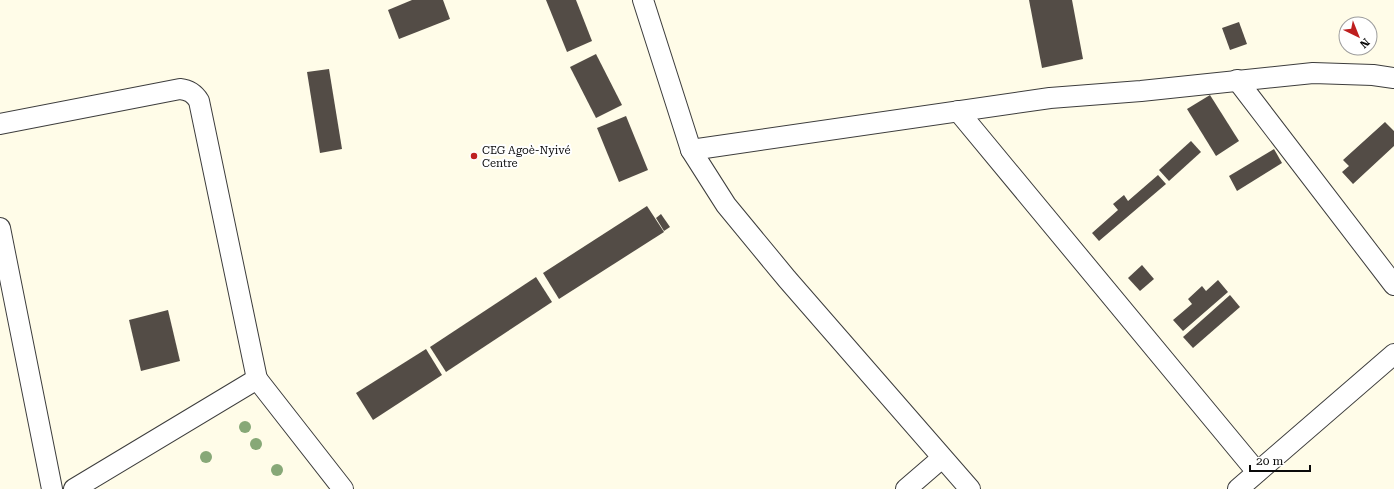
<svg xmlns="http://www.w3.org/2000/svg" width="1394" height="489" viewBox="0 0 1394 489" font-family="'Roboto Serif',serif">
  <style>
    .building { fill: #534c46 }
    .lines { fill: none; stroke-linecap: round; stroke-linejoin: round }
    .street-casing { stroke: #3d3d3d; stroke-width: 22 }
    .street { stroke: #fff; stroke-width: 20 }
    .tree { fill: #87a877 }
    .poi-dot { fill: #be1f1f; stroke: #fff; stroke-width: 1.5 }
    .labels { text-anchor: middle; stroke-width: 4; stroke-linejoin: round; paint-order: stroke }
    .poi-label { font-size: 11px; fill: #0a0a0a; stroke: #fff; text-anchor: start }
  </style>
  <rect width="100%" height="100%" fill="#fffce8"/>
  <g class="building">
    <polygon points="412,0 443,0 450,19 399,39 388,10"/>
    <polygon points="546,0 576,0 592,41 567,52"/>
    <polygon points="1029,0 1072,0 1083,59 1042,68"/>
    <polygon points="1239,22 1247,44 1230,50 1222,28"/>
    <polygon points="596,54 622,105 596,118 570,67"/>
    <polygon points="329,69 342,149 320,153 307,72"/>
    <polygon points="1210,95 1239,141 1216,156 1187,109"/>
    <polygon points="626,116 648,170 619,182 597,128"/>
    <polygon points="1385,122 1394,131 1394,146 1353,184 1342,172 1349,166 1343,160"/>
    <polygon points="1191,141 1201,152 1169,181 1159,170"/>
    <polygon points="1274,149 1282,163 1237,191 1229,176"/>
    <polygon points="1158,175 1166,184 1099,241 1092,233 1118,210 1113,204 1124,195 1128,201"/>
    <polygon points="647,206 664,232 559,299 543,273"/>
    <polygon points="661,214 670,227 664,231 656,218"/>
    <polygon points="1142,265 1154,279 1140,291 1128,278"/>
    <polygon points="536,277 552,302 446,372 430,347"/>
    <polygon points="1218,280 1228,292 1183,331 1173,320 1192,304 1188,299 1202,286 1206,291"/>
    <polygon points="1230,295 1240,307 1193,348 1183,337"/>
    <polygon points="168,310 180,361 141,371 129,320"/>
    <polygon points="426,349 442,375 373,420 356,393"/>
  </g>
  <g class="lines">
    <g class="street-casing">
      <g id="street">
        <polyline points="643,0 691,150 726,205 787,279 970,489"/>
        <polyline points="1237,80 1394,285"/>
        <polyline points="958,111 1257,472"/>
        <path d="M0,124L180,89C189,90 194,93 199,101L257,379"/>
        <polyline points="691,150 1050,98 1141,91 1313,73 1373,75 1394,78"/>
        <polyline points="0,228 52,489"/>
        <polyline points="74,489 257,379 343,489"/>
        <polyline points="906,489 942,458"/>
        <polyline points="1238,489 1394,354"/>
      </g>
    </g>
    <use href="#street" class="street"/>
  </g>
  <g class="tree">
    <circle cx="245" cy="427" r="6"/>
    <circle cx="256" cy="444" r="6"/>
    <circle cx="206" cy="457" r="6"/>
    <circle cx="277" cy="470" r="6"/>
  </g>
  <circle class="poi-dot" cx="474" cy="156" r="4"/>
  <g class="labels">
    <g class="poi-label">
      <text x="482" y="154">CEG Agoè-Nyivé<tspan x="482" dy="13">Centre</tspan></text>
    </g>
  </g>
  <g transform="translate(1358 36) rotate(137)"><circle r="19" fill="#ffffff" stroke="#9d9d9d"/>
  <path d="M0-3L7 15L0 10L-7 15Z" fill="#be1f1f"/>
  <text y="-6" font-size="11" font-weight="bold" text-anchor="middle" fill="#0a0a0a">N</text>
  </g>
  <path d="M1250 465v6h60v-6" fill="none" stroke="#0a0a0a" stroke-width="2"/>
  <text x="1256" y="465" font-size="12" fill="#0a0a0a" stroke="#ffffff" stroke-width="3" paint-order="stroke">20 m</text>
</svg>
